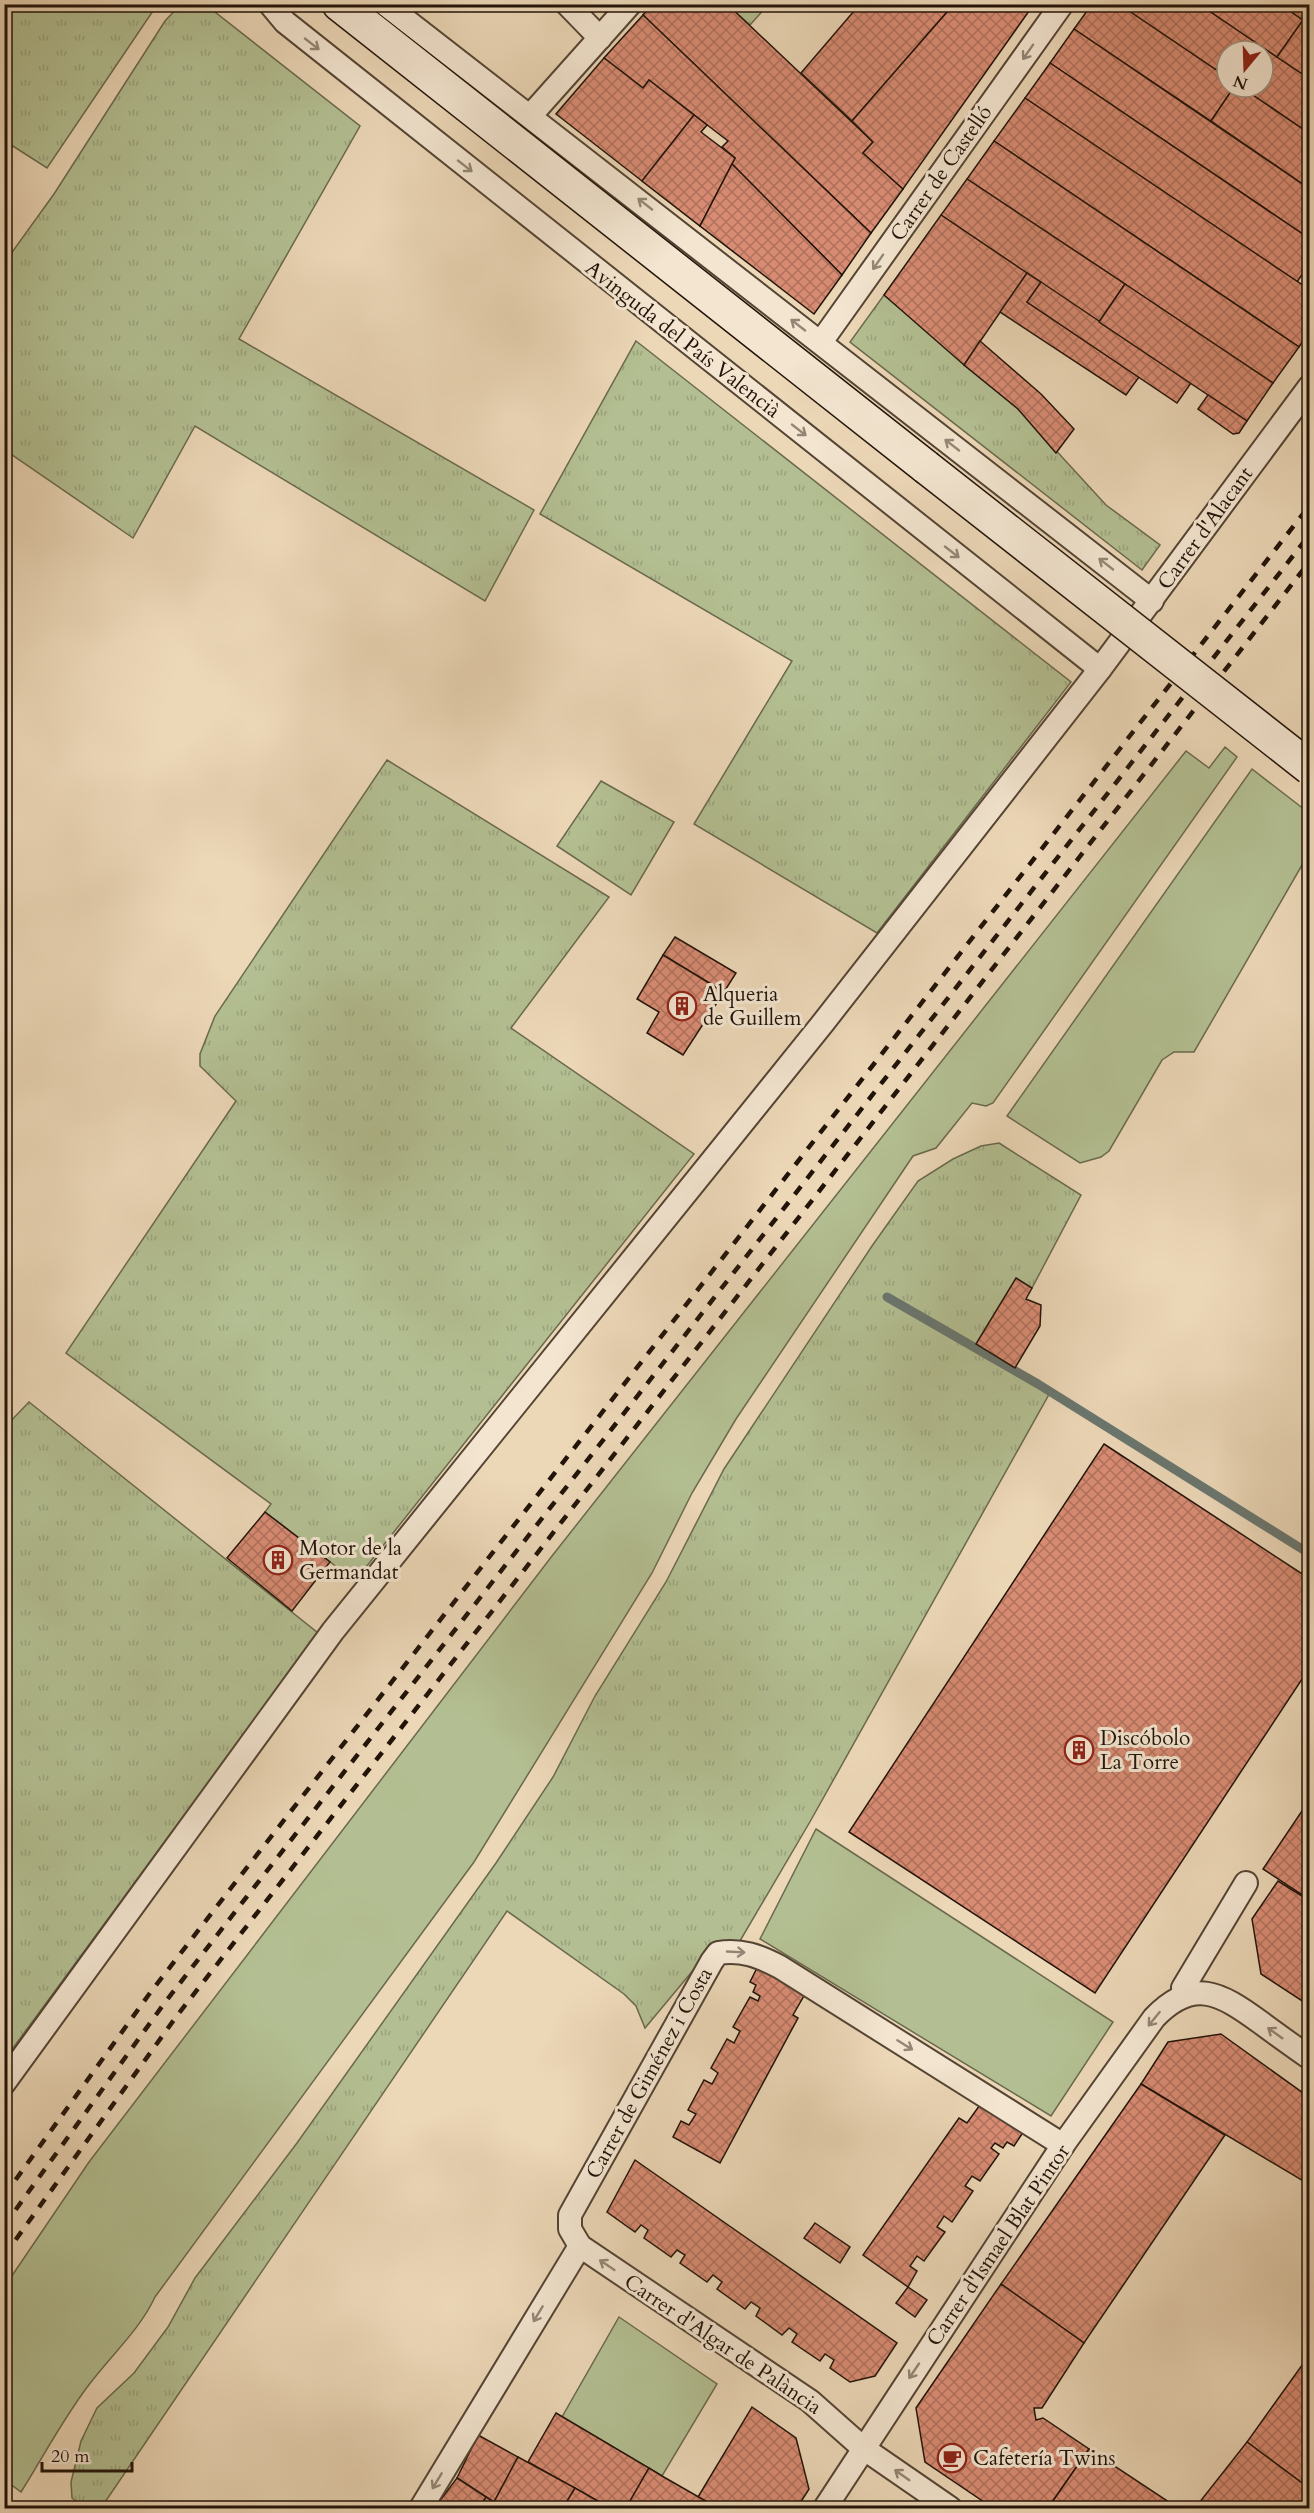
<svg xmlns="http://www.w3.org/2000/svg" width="1314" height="2513" viewBox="0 0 1314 2513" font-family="Cardo,serif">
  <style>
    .grass { fill: url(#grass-tufts); stroke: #6a694e; stroke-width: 1.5 }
    .green { fill: #b3bf92; stroke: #6a694e; stroke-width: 1.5 }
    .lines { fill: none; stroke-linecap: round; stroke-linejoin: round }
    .stream { stroke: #69766f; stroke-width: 9 }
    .building { fill: url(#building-cross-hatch); stroke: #211309; stroke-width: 1.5 }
    .minor-casing { stroke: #544434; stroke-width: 26 }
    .secondary-casing { stroke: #211309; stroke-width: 36 }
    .minor { stroke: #f3e5d0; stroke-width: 22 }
    .secondary { stroke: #f3e5d0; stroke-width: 33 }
    .rail { stroke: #211309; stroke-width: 4.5; stroke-dasharray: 10 10; stroke-linecap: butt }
    .secondary-bridge-casing { stroke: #211309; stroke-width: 36; stroke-linecap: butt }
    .secondary-bridge { stroke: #f3e5d0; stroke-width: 33 }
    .oneway { stroke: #948676 }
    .labels { text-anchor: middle; stroke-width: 6; stroke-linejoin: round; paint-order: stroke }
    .street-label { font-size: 21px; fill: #211309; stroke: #f3e5d0 }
    .poi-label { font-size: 21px; fill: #211309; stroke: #f3e5d0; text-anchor: start }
  </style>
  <defs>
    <pattern id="grass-tufts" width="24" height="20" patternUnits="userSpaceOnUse" patternTransform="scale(1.5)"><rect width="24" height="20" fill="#b3bf92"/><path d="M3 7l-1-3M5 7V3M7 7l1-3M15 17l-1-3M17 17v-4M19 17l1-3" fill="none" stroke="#9aa37d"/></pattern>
    <pattern id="building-cross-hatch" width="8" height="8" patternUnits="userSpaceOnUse" patternTransform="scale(1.5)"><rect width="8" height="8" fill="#d98c74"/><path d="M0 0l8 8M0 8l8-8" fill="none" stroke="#b0715d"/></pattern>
  </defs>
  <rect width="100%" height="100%" fill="#ecd7b7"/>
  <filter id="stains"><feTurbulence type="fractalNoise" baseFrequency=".00333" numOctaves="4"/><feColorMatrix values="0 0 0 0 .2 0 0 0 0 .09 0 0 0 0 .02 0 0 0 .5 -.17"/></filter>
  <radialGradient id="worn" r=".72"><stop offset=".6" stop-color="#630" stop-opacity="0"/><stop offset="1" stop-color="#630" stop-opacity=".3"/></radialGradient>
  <g class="grass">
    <polygon points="181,4 206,5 360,126 239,339 534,510 485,601 195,426 133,538 5,450 5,262 54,194 165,21"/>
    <polygon points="4,5 157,5 47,168 5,141"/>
    <polygon points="727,5 768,5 750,25"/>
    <polygon points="884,295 1018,409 1106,505 1160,545 1142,570 850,342"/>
    <polygon points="636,341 1071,682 877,933 694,824 792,661 540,514"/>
    <polygon points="387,760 609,897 511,1028 694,1154 355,1581 265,1512 271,1504 66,1353 236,1101 200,1066 200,1054 215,1016"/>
    <polygon points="601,781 674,822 631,895 557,846"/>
    <polygon points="999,1143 1081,1195 1032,1288 1016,1279 976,1344 1052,1389 811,1820 737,1946 710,1950 645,2028 636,2006 624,1994 507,1911 101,2508 84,2508 72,2498 71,2482 81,2441 97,2408 134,2373 168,2327 195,2278 297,2143 496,1863 553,1777 595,1696 666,1582 724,1469 872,1246 918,1181 953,1159 981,1146"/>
    <polygon points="29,1402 318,1633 5,2059 4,1428"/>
  </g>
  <g class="green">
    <path d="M1225,747L1237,757L993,1103L986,1106L972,1103L936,1148L913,1156L736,1419L692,1493L652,1573L474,1862L155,2297C139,2331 111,2355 88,2386C63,2419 43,2457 21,2492L5,2480V2286L89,2162L552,1556L1186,751L1209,768Z"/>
    <polygon points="1252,769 1309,813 1309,853 1194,1052 1174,1052 1162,1060 1109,1151 1101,1157 1080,1163 1007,1116"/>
    <polygon points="816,1829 1113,2022 1051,2116 760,1939"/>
    <polygon points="619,2317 717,2384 662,2476 562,2417"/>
  </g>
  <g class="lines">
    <polyline class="stream" points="887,1297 1038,1384 1310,1554"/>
  </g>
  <g class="building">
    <polygon points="652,4 727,4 873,142 863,153 903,189 871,233 643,15"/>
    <polygon points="860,4 954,4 852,121 801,73"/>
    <polygon points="954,4 1034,4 903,189 863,153 873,142 852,121"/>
    <polygon points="1092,4 1119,4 1227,77 1227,87 1234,87 1211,121 1074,29"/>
    <polygon points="1119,4 1199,4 1310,79 1310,134 1241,87 1263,87 1263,51 1227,51 1227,77"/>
    <polygon points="1199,4 1280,4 1303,20 1277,57"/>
    <polygon points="1280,4 1310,4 1310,24 1303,20"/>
    <polygon points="643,15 871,233 842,275 732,164 735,158 722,147 728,141 649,80 643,88 604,58"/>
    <polygon points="1303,20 1310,24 1310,79 1277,57"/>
    <polygon points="1074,29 1310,189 1310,239 1050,63"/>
    <polygon points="604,58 643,88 649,80 694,115 642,181 556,114"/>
    <polygon points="1050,63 1310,239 1310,263 1297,282 1025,98"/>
    <polygon points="1234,87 1241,87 1310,134 1310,189 1211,121"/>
    <polygon points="1025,98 1310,290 1310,331 1299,347 994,141"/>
    <polygon points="694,115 707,125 701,132 735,158 700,226 642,181"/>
    <polygon points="994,141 1299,347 1273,383 967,179"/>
    <polygon points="732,164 842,275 814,314 700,226"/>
    <polygon points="967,179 1125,284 1099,322 941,215"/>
    <polygon points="941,215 1027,273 964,365 884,295"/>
    <polygon points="1027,273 1041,282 1027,302 1139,377 1126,395 1000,312"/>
    <polygon points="1041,282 1191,383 1177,403 1027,302"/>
    <polygon points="1125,284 1273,383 1247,421 1099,322"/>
    <polygon points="980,341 1041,394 1074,429 1056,453 1018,409 964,365"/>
    <polygon points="1208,395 1247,421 1239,433 1233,434 1198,409"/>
    <polygon points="675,937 736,973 724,992 663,955"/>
    <polygon points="663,955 724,992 683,1055 647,1033 659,1012 637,999"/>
    <polygon points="1016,1278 1032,1288 1026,1299 1041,1305 1040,1326 1015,1368 976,1344"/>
    <polygon points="1104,1444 1310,1579 1310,1667 1095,1993 849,1832"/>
    <polygon points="265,1512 330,1562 292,1611 227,1558"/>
    <polygon points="1310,1799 1310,1900 1263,1869"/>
    <polygon points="1278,1881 1310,1901 1310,2006 1261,1974 1252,1919"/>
    <polygon points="757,1968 805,1994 793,2015 798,2018 720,2163 673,2137 681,2121 689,2125 696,2114 688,2110 704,2080 712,2084 718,2073 711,2068 727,2039 734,2043 740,2031 733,2027 750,1997 758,2001 760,1996 753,1992 756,1985 750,1982"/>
    <polygon points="1221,2034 1310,2098 1310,2185 1141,2084 1168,2042"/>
    <polygon points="1141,2084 1225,2135 1084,2343 1001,2284"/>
    <polygon points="982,2102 1024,2131 1014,2146 1007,2142 1003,2148 995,2143 991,2148 999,2154 980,2181 972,2176 965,2186 973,2191 952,2222 944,2216 937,2227 945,2232 924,2261 917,2256 910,2266 917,2271 908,2287 863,2255 959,2118 967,2123"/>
    <polygon points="635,2160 897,2343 875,2376 850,2382 830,2368 834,2360 825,2354 820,2361 792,2342 797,2334 789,2328 782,2335 756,2316 760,2308 751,2302 745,2309 717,2289 722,2282 713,2275 707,2282 680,2263 685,2255 677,2250 671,2257 644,2238 648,2230 641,2225 635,2232 607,2212"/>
    <polygon points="815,2223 850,2247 840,2263 804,2238"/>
    <polygon points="1001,2284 1084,2343 1042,2408 1034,2408 1036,2420 1043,2418 1089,2449 1048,2508 993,2508 925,2462 916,2408"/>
    <polygon points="908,2287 927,2300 915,2317 896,2303"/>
    <polygon points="1310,2354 1310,2489 1247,2442"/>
    <polygon points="752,2407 796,2438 809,2489 797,2508 718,2508 698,2497"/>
    <polygon points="556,2413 649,2468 626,2508 610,2508 528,2462"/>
    <polygon points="478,2435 518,2457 494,2502 457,2478"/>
    <polygon points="1247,2442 1310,2489 1310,2508 1195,2508"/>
    <polygon points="1089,2449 1178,2508 1048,2508"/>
    <polygon points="518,2457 575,2488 563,2508 479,2508 486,2497 494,2502"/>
    <polygon points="649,2468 662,2476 718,2508 626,2508"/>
    <polygon points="457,2478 486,2497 479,2508 445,2508 447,2506 439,2502"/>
    <polygon points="575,2488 610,2508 563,2508"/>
  </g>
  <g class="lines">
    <g class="minor-casing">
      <g id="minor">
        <polyline points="270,4 285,22 1100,669"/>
        <polyline points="385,4 1152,601"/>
        <polyline points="567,4 600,38"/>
        <polyline points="531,115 630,4"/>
        <polyline points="821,342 1062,4"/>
        <polyline points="1186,1995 1183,1988 1246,1883"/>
        <polyline points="4,2083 333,1631 823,1023 1100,669 1310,386"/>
        <polyline points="421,2508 580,2246"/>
        <path d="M825,2508L1063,2145L1154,2018C1193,1977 1220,1993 1260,2022C1276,2034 1293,2046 1310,2058"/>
        <path d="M950,2508L863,2448L810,2401L580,2246L570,2229V2215L712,1961L718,1953C741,1949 759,1956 780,1967L1063,2145"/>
      </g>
    </g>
    <g class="secondary-casing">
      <polyline id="secondary" points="339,4 926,467"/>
    </g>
    <use href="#minor" class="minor"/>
    <use href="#secondary" class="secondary"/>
    <g class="rail">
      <polyline points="4,2196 150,1993 231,1888 1310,505"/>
      <polyline points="4,2226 163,2005 245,1899 1310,534"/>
      <polyline points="4,2256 176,2017 1310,561"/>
    </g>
    <g class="secondary-bridge-casing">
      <polyline id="secondary-bridge" points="926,467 1310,768"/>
    </g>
    <use href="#secondary-bridge" class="secondary-bridge"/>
  </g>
  <defs><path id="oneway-shaft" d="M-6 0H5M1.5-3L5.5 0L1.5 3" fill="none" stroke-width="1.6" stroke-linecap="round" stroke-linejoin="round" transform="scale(1.5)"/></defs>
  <g class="oneway">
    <use href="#oneway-shaft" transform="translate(312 44) rotate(38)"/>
    <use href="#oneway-shaft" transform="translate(1028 52) rotate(125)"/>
    <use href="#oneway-shaft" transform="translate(465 166) rotate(38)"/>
    <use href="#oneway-shaft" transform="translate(645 204) rotate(-142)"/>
    <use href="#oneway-shaft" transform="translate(878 262) rotate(125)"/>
    <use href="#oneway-shaft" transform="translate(798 325) rotate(-142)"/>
    <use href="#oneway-shaft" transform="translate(799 430) rotate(38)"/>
    <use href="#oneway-shaft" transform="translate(952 445) rotate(-142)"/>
    <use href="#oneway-shaft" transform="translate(952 552) rotate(38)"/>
    <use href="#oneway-shaft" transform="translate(1106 564) rotate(-142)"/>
    <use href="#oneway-shaft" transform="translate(736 1952) rotate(3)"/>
    <use href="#oneway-shaft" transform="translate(1154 2019) rotate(129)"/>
    <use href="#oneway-shaft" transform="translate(1275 2033) rotate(-144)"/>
    <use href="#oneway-shaft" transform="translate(905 2045) rotate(32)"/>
    <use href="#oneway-shaft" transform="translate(607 2265) rotate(-146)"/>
    <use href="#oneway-shaft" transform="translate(538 2314) rotate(121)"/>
    <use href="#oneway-shaft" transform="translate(914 2371) rotate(124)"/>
    <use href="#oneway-shaft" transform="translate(902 2475) rotate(-145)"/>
    <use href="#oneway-shaft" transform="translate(437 2481) rotate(121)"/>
  </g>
  <defs>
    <g id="building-ring" transform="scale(1.5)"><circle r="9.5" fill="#f3e5d0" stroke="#8f2418" stroke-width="1.5"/><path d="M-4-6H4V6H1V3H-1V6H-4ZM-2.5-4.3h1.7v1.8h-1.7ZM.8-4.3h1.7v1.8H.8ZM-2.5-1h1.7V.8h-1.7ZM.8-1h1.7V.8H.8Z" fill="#8f2418"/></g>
    <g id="cafe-ring" transform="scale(1.5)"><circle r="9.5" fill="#f3e5d0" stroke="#8f2418" stroke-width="1.5"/><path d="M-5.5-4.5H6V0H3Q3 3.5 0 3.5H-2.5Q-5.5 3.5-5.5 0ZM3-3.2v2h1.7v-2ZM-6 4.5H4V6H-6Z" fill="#8f2418"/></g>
  </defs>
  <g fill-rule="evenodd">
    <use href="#building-ring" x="682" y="1006"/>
    <use href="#building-ring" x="278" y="1560"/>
    <use href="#building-ring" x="1079" y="1750"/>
    <use href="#cafe-ring" x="952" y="2458"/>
  </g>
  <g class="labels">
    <g class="street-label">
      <text transform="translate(941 173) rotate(-55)" y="7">Carrer de Castelló</text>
      <text transform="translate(683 339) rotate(38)" y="7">Avinguda del País Valencià</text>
      <text transform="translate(1205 528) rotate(-54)" y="7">Carrer d'Alacant</text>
      <text transform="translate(649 2073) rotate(-61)" y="7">Carrer de Giménez i Costa</text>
      <text transform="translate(998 2245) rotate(-56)" y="7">Carrer d'Ismael Blat Pintor</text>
      <text transform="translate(723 2344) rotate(34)" y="7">Carrer d'Algar de Palància</text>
    </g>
    <g class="poi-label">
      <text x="703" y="1001">Alqueria<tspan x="703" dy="24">de Guillem</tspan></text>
      <text x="299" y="1555">Motor de la<tspan x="299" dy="24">Germandat</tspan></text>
      <text x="1100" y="1745">Discóbolo<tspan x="1100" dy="24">La Torre</tspan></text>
      <text x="973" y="2465">Cafetería Twins</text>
    </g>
  </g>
  <rect width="1314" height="2513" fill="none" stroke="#ecd7b7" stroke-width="24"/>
  <rect x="6" y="6" width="1302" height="2501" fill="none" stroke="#211309" stroke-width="3"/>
  <rect x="12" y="12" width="1290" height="2489" fill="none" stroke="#211309" stroke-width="1.5"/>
  <g transform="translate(1245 69) rotate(199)"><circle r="28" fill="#f3e5d0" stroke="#9f9180" stroke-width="1.5"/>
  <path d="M0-4.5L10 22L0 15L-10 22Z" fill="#8f2418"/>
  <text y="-9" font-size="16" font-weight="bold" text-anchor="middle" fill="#211309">N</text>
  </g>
  <path d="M42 2462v9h90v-9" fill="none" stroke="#211309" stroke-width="3"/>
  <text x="51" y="2462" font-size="18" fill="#211309" stroke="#f3e5d0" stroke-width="4.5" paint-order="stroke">20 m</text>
  <rect width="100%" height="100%" filter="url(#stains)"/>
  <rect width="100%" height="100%" fill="url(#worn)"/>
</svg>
